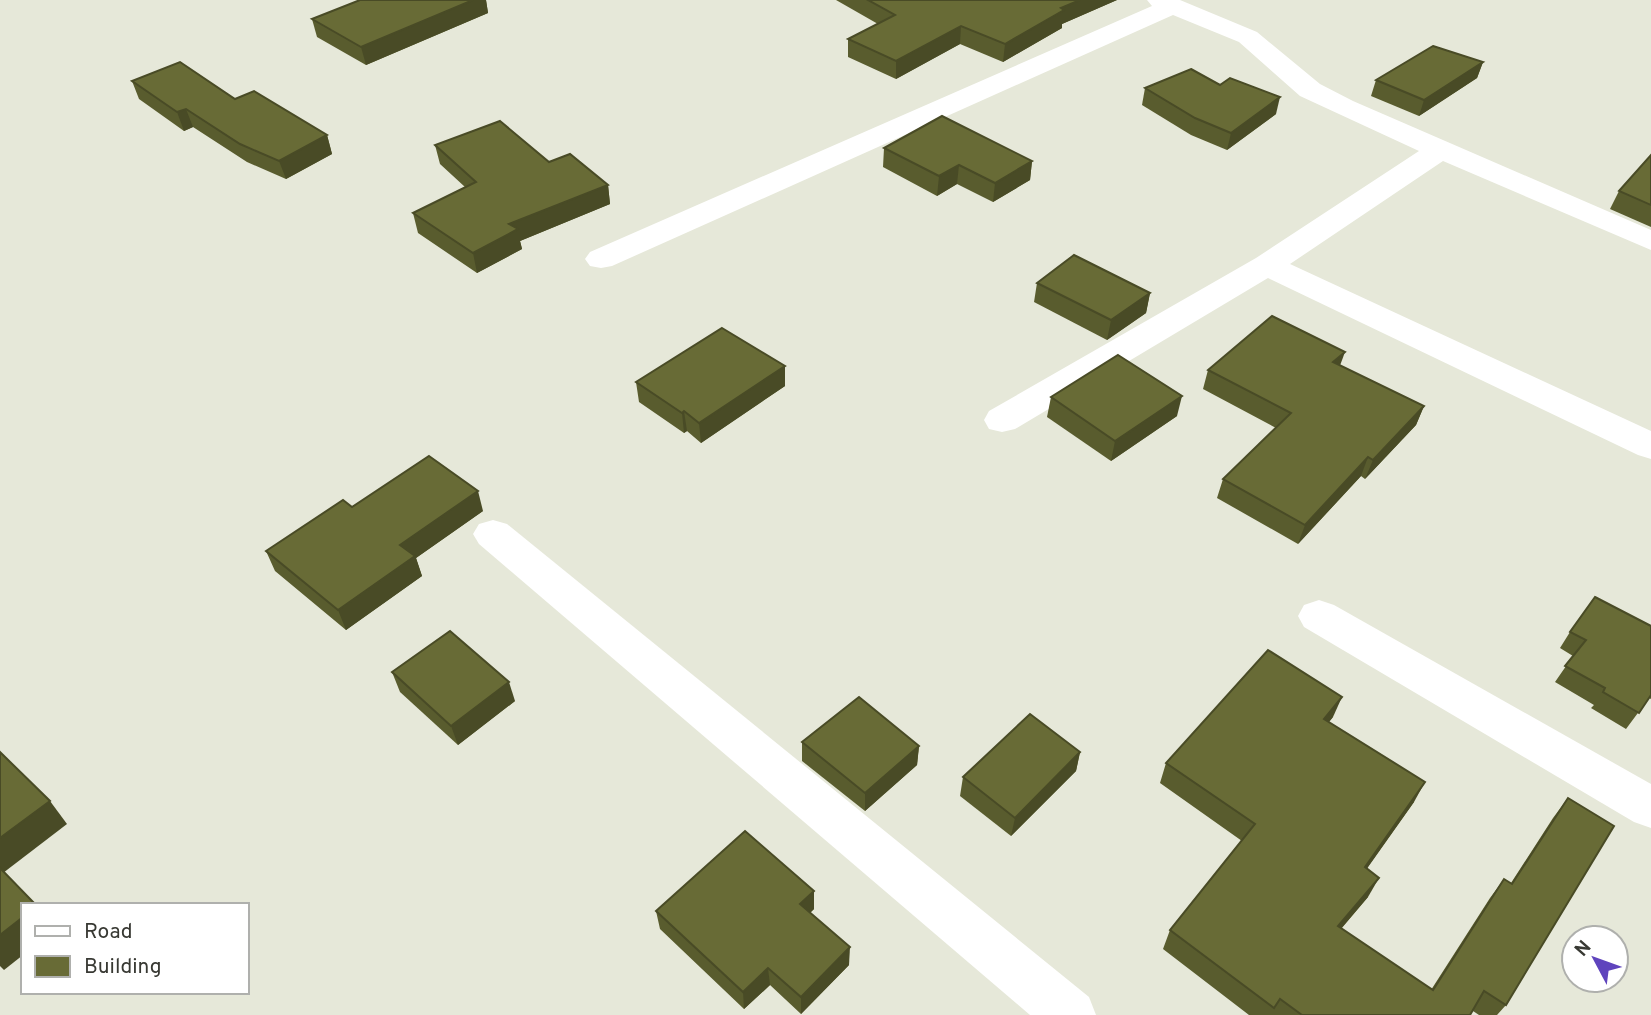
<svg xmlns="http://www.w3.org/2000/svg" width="1651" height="1015" viewBox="0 0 1651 1015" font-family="Overpass,sans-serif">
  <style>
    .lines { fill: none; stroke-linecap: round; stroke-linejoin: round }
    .street { fill: #fff; fill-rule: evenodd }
    .wall { fill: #595c2e }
    .shaded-wall { fill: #494b26 }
    .building { fill: #686b36; stroke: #494b26; stroke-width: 2 }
  </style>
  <rect width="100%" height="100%" fill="#e6e8d9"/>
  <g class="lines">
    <g class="street">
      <polygon points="1147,0 1180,0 1257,32 1320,84 1353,101 1651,230 1651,250 1443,161 1290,264 1651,431 1651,459 1638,455 1268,278 1015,429 1002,432 989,429 984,420 989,411 1256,258 1419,151 1300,96 1239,42 1173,15 612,266 601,268 590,266 585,259 590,252 1152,6"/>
      <polygon points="493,520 507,524 1089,997 1096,1015 1030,1015 479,544 473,534 479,524"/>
      <polygon points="1319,600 1334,605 1651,784 1651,828 1634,822 1304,627 1298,616 1304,605"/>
    </g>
  </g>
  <g class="wall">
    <polygon points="360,0 486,0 488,13 366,65 317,37 312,19"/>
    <polygon points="836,0 1117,0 1062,24 1062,28 1003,62 960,44 896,79 848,57 848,39 878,24"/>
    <polygon points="1483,62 1477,78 1419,116 1371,96 1376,80"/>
    <polygon points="132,81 235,99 327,135 332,154 286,179 247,162 193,127 184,131 139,99"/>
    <polygon points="1220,85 1276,114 1227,150 1191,135 1142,105 1145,88"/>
    <polygon points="435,145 549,162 608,185 610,204 520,241 522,249 477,273 418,233 413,213 465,187 440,164"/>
    <polygon points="884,148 1032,161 1030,180 993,202 957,184 937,196 883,167"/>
    <polygon points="1651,155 1651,227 1610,209 1619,191"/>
    <polygon points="1037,283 1150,293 1146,313 1107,340 1034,302"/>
    <polygon points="1340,366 1424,406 1416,425 1365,479 1361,476 1298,544 1217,498 1223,479 1276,428 1203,389 1208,370"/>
    <polygon points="636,382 785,386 701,443 687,431 684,433 639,402"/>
    <polygon points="1051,397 1177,416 1111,461 1047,417"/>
    <polygon points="352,507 483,511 416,558 422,576 346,630 275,571 266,551"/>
    <polygon points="1651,626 1651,699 1649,698 1626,729 1591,708 1594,705 1555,682 1573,656 1560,648 1570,632"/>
    <polygon points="392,672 515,701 458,745 400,692"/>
    <polygon points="1333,717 1329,722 1414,802 1367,868 1368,897 1341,929 1431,990 1490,898 1504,879 1511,883 1553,818 1568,798 1506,1005 1497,1015 1479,1015 1473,1011 1470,1015 1249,1015 1163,949 1170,930 1242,841 1160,783 1166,763"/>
    <polygon points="802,742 919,746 917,765 865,811 802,761"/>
    <polygon points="1080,752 1076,771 1011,836 960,796 963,777"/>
    <polygon points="814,909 810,913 849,965 801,1014 770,985 744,1009 660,929 656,911"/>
  </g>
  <g class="shaded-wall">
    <polygon points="473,0 486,0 488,13 366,65 361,47"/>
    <polygon points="1080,0 1117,0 1062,24 1062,28 1003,62 1005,44 1061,8"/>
    <polygon points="961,26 960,44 896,79 896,61"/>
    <polygon points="1483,62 1477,78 1419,116 1424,100"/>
    <polygon points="1280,97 1276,114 1227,150 1231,133"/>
    <polygon points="186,109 193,127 184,131 177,112"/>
    <polygon points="327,135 332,154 286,179 279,161"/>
    <polygon points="1032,161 1030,180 993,202 995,183"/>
    <polygon points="959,165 957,184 937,196 939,176"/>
    <polygon points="608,185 610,204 520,241 522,249 477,273 473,253 509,224"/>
    <polygon points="1150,293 1146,313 1107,340 1111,320"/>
    <polygon points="1345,352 1338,371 1333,362"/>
    <polygon points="785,366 785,386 701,443 699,423"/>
    <polygon points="1182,396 1177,416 1111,461 1115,441"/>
    <polygon points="1424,406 1416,425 1365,479 1373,460"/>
    <polygon points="684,411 687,431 684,433 682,413"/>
    <polygon points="1368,457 1361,476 1298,544 1305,525"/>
    <polygon points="478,491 483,511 416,558 422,576 346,630 338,610 400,545"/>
    <polygon points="509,682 515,701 458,745 451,726"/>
    <polygon points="1342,697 1333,717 1314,740 1324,719"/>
    <polygon points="919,746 917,765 865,811 865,793"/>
    <polygon points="1080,752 1076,771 1011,836 1015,818"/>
    <polygon points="1425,782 1414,802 1354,887 1365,867"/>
    <polygon points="50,801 67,824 3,873 0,870 0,838"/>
    <polygon points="1379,878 1368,897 1327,945 1338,926"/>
    <polygon points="814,891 814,909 800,922 800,904"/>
    <polygon points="23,917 23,955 4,970 0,966 0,935"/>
    <polygon points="850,947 849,965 801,1014 801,997"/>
    <polygon points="768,968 770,985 744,1009 743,992"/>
  </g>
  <g class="building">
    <polygon points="360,0 473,0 361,47 312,19"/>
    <polygon points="868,0 1080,0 1061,8 1064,10 1005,44 961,26 896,61 848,39 895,15"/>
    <polygon points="1433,46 1483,62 1424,100 1376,80"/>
    <polygon points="180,62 235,99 254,91 327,135 279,161 240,144 186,109 177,112 132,81"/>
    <polygon points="1191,69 1220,85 1230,78 1280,97 1231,133 1195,118 1145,88"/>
    <polygon points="942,116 1032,161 995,183 959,165 939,176 884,148"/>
    <polygon points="500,121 549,162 570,154 608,185 509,224 518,229 473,253 413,213 476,182 435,145"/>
    <polygon points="1651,155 1651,205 1619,191"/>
    <polygon points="1074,255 1150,293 1111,320 1037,283"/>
    <polygon points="1272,316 1345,352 1333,362 1424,406 1373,460 1368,457 1305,525 1223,479 1291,413 1208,370"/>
    <polygon points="722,328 785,366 699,423 684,411 682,413 636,382"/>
    <polygon points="1118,355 1182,396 1115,441 1051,397"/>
    <polygon points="429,456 478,491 400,545 415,556 338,610 266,551 343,500 352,507"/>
    <polygon points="1595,597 1651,626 1651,695 1639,713 1603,692 1605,688 1565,666 1586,640 1570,632"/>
    <polygon points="450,631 509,682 451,726 392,672"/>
    <polygon points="1268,650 1342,697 1324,719 1425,782 1365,867 1379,878 1338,926 1433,990 1504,879 1512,884 1568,798 1614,826 1506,1005 1484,991 1470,1015 1302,1015 1280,999 1274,1008 1170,930 1255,824 1166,763"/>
    <polygon points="859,697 919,746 865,793 802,742"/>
    <polygon points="1030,714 1080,752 1015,818 963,777"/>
    <polygon points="0,752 50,801 0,838"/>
    <polygon points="745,831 814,891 800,904 850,947 801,997 768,968 743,992 656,911"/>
    <polygon points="0,868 36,905 23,905 23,917 0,935"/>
  </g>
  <rect x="21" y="903" width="228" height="91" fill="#ffffff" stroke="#afb0ad" stroke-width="2"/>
  <rect x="35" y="926" width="35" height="10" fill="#ffffff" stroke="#afb0ad" stroke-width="2"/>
  <text x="84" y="938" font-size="21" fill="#383933">Road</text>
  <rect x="35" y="956" width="35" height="21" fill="#686b36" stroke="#afb0ad" stroke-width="2"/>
  <text x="84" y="973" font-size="21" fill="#383933">Building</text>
  <g transform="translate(1595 959) rotate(311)"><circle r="33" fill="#ffffff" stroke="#afb0ad" stroke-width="2"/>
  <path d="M0-5L12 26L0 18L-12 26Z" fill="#5f44bd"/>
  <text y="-10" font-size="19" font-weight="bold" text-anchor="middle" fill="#383933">N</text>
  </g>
</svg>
